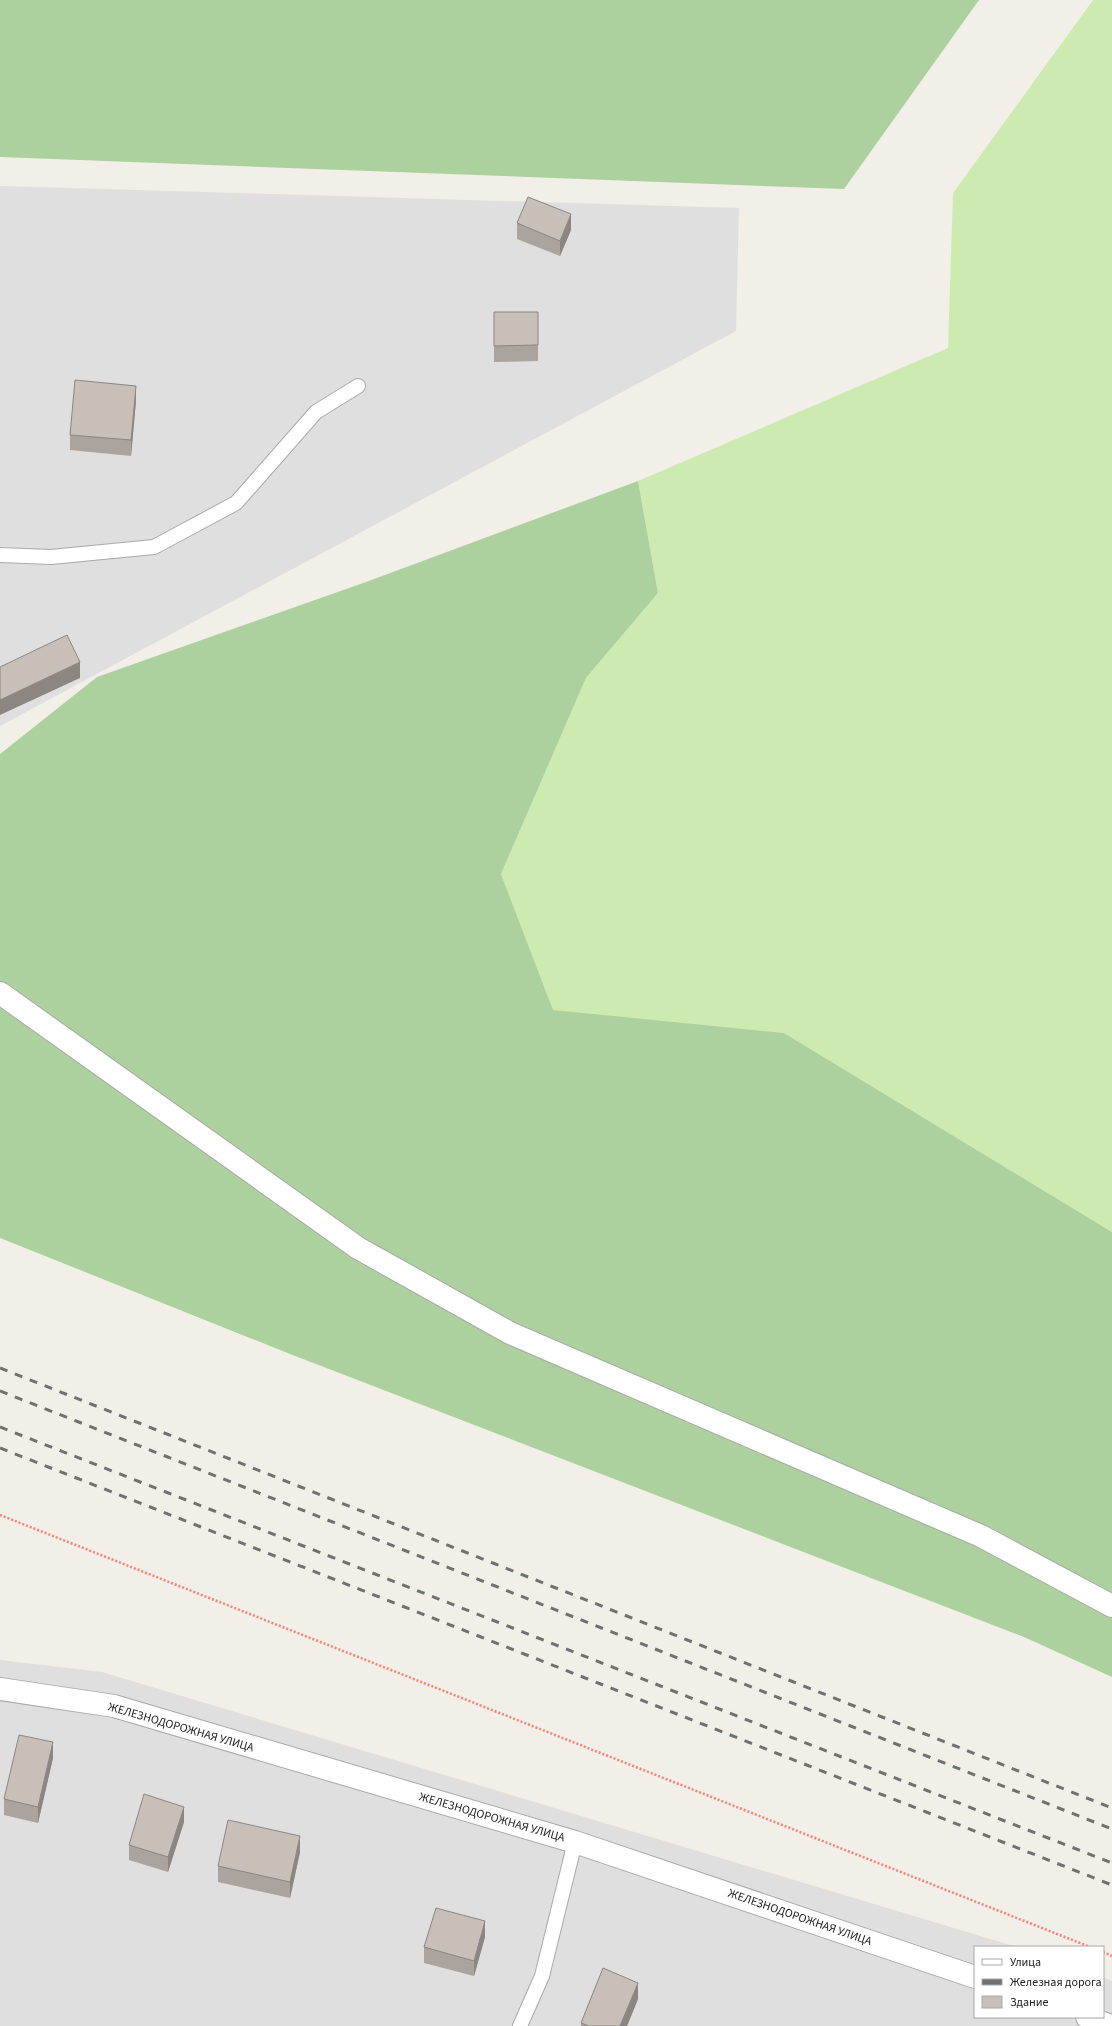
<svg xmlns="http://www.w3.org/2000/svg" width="1112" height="2026" viewBox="0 0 1112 2026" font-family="'Source Sans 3',sans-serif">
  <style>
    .residential { fill: #e0dfdf }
    .grass { fill: #cdebb0 }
    .forest { fill: #add19e }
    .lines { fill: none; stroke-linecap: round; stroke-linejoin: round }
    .lane-casing { stroke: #a9a9a9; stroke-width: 16 }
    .street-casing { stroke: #a9a9a9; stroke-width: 24 }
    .path { stroke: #fa8072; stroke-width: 2.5; stroke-dasharray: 2 2; stroke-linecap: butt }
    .lane { stroke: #fff; stroke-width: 14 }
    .street { stroke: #fff; stroke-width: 22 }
    .rail { stroke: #707070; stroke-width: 3; stroke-dasharray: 8 8; stroke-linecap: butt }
    .wall { fill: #aba49e }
    .shaded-wall { fill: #8b8681 }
    .building { fill: #c7bfb8; stroke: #8b8681 }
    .labels { text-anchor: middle; stroke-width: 3.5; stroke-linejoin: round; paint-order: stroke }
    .street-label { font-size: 12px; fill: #222; stroke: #fff }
  </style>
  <rect width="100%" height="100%" fill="#f2efe9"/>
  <g class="residential">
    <polygon points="0,186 739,208 736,331 0,726"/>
    <polygon points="0,1660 102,1672 1017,1947 975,1947 975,2017 1103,2017 1103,1977 1112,1981 1112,2026 0,2026"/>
  </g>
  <polygon class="grass" points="1093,0 1112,0 1112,1232 784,1033 553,1011 501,874 586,678 658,593 638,481 948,348 953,193"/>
  <g class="forest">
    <polygon points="0,0 979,0 844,189 0,157"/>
    <polygon points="638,481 658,593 586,678 501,874 553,1010 784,1033 1112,1232 1112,1677 1024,1637 290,1354 0,1238 0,754 97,677 366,582"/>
  </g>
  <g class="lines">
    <g class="lane-casing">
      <g id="lane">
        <polyline points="0,555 51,557 154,547 236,503 316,412 358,386"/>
        <polyline points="520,2026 542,1976 575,1842"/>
      </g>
    </g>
    <g class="street-casing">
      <g id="street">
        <polyline points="0,993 358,1248 510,1333 981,1536 1112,1606"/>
        <polyline points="0,1689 114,1706 575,1842 975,1977"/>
        <polyline points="1087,2017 1111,2026"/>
      </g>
    </g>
    <g class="path">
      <polyline points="0,1515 1090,1947"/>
      <polyline points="1103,1952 1112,1956"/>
    </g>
    <use href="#lane" class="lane"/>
    <use href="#street" class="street"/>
    <g class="rail">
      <polyline points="0,1368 1112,1808"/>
      <polyline points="0,1391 1112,1829"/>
      <polyline points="0,1427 1112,1863"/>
      <polyline points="0,1448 1112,1885"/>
    </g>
  </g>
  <g class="wall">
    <polygon points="517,223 571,230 560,256 517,239"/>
    <polygon points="494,312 538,312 538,361 494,362"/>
    <polygon points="136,401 131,456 70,450 70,435"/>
    <polygon points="53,1758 38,1823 4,1815 4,1799"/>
    <polygon points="184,1822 168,1872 129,1860 129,1845"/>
    <polygon points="300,1852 290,1898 218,1882 218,1866"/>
    <polygon points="485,1937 474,1976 424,1963 424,1947"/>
    <polygon points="638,1999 627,2026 581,2026 581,2023"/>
  </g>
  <g class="shaded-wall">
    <polygon points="571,214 571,230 560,256 560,241"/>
    <polygon points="136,386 136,401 131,456 131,440"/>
    <polygon points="80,662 80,678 0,715 0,700"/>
    <polygon points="53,1742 53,1758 38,1823 38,1807"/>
    <polygon points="184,1807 184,1822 168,1872 168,1857"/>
    <polygon points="300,1836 300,1852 290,1898 290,1882"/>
    <polygon points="485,1921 485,1937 474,1976 474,1961"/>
    <polygon points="638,1983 638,1999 627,2026 620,2026"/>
  </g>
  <g class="building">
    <polygon points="528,197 571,214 560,241 517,223"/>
    <polygon points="494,312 538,312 538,345 494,346"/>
    <polygon points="75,380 136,386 131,440 70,435"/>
    <polygon points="67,635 80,662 0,700 0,667"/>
    <polygon points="19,1735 53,1742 38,1807 4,1799"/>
    <polygon points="144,1794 184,1807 168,1857 129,1845"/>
    <polygon points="228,1820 300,1836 290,1882 218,1866"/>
    <polygon points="436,1908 485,1921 474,1961 424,1947"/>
    <polygon points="603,1968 638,1983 620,2026 589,2026 581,2023"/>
  </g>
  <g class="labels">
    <g class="street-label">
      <text transform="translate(181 1727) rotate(16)" y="4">ЖЕЛЕЗНОДОРОЖНАЯ УЛИЦА</text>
      <text transform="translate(492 1817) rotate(16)" y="4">ЖЕЛЕЗНОДОРОЖНАЯ УЛИЦА</text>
      <text transform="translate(800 1917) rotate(19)" y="4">ЖЕЛЕЗНОДОРОЖНАЯ УЛИЦА</text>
    </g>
  </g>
  <rect x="974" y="1946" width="130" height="72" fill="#ffffff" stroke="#a7a7a7"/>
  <rect x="982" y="1959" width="20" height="6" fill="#ffffff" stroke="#a7a7a7"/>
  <text x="1010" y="1966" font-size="12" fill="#222222">Улица</text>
  <rect x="982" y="1979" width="20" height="6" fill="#707070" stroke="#a7a7a7"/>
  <text x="1010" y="1986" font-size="12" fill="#222222">Железная дорога</text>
  <rect x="982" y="1996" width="20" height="12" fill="#c7bfb8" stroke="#a7a7a7"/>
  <text x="1010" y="2006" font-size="12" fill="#222222">Здание</text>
</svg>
